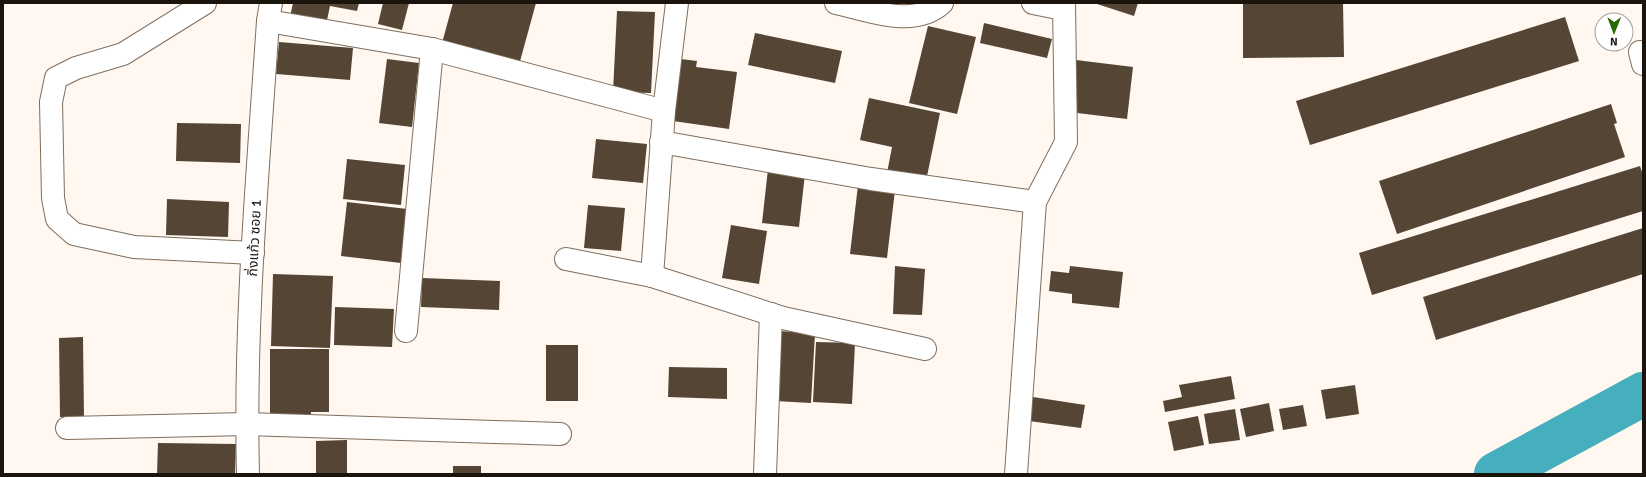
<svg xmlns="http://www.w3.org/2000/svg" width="1646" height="477" viewBox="0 0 1646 477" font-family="Signika,'Noto Sans Thai',sans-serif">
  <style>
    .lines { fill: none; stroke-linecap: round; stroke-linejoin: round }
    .river { stroke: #45afbd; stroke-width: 44 }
    .building { fill: #544535 }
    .street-casing { stroke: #7f6e5e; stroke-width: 24 }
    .street { stroke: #fff; stroke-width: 22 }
    .labels { text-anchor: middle; stroke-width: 4; stroke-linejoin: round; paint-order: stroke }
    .street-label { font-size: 14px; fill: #1a140d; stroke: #fff }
  </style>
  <rect width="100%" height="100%" fill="#fff7f0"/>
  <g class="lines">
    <polyline class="river" points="1496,474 1643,394"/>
  </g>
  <g class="building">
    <polygon points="293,3 359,3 357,11 330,6 326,25 290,17"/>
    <polygon points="383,3 409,3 402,30 378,24"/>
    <polygon points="453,3 536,3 519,65 442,43"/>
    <polygon points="1094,3 1138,3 1134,16"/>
    <polygon points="1243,3 1343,3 1344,57 1243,58"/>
    <polygon points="617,11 655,12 651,93 613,92"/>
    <polygon points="1565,17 1579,61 1310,145 1296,101"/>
    <polygon points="984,23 1052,39 1047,58 980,43"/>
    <polygon points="928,26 976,37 957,114 909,103"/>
    <polygon points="755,33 842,51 835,83 748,65"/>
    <polygon points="279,42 353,48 350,80 276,74"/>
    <polygon points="387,59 419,63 412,127 379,123"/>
    <polygon points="681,59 697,61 696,67 737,72 729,129 673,121"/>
    <polygon points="1076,60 1133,67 1127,119 1069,112"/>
    <polygon points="869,98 940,113 926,181 887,173 892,147 860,140"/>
    <polygon points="1611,104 1617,123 1614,124 1625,157 1397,234 1379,181"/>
    <polygon points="177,123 241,124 240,163 176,161"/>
    <polygon points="596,139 647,144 643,183 592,178"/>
    <polygon points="347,159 405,165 401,205 343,199"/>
    <polygon points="1640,166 1643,175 1643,211 1372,295 1359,253"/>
    <polygon points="768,169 805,174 799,227 762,223"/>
    <polygon points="858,185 895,190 887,258 850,254"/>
    <polygon points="167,199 229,202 228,237 166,235"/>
    <polygon points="347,202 407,209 401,263 341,256"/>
    <polygon points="588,205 625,208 621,251 584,248"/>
    <polygon points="731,225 767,231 759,284 722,278"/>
    <polygon points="1643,228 1643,274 1436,340 1423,297"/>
    <polygon points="895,266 925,269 922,315 893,314"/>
    <polygon points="1070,266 1123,272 1119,308 1072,303 1072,294 1049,291 1051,271 1069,273"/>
    <polygon points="273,274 333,276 330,348 271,346"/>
    <polygon points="422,278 500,281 499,310 421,307"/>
    <polygon points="335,307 394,309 392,347 334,345"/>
    <polygon points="778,331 815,333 811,403 775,401"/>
    <polygon points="83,337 84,417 60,417 59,338"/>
    <polygon points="816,342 855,343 852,404 813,402"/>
    <rect x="546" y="345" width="32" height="56"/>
    <polygon points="270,349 329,349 329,412 311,412 311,423 270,423"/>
    <polygon points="669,367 727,368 727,399 668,397"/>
    <polygon points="1231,376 1235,399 1165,412 1163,401 1182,397 1179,385"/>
    <polygon points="1355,385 1359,414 1326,419 1321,390"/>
    <polygon points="1033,397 1085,405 1081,428 1029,421"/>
    <polygon points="1269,403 1274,431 1246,437 1240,409"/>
    <polygon points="1303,405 1307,426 1283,430 1279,409"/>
    <polygon points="1235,409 1240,440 1209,444 1204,414"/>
    <polygon points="1198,416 1204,445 1174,451 1168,422"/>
    <polygon points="347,440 347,474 316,474 316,441"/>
    <polygon points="158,443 236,444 235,474 157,474"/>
    <rect x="453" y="466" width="28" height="8"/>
  </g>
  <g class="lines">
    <g class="street-casing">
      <g id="street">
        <polyline points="205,3 123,54 76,68 56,78 51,102 53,198 57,219 74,234 134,247 253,253"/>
        <path d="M836,3C869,10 913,29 942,3"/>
        <polyline points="1033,3 1063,9"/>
        <polyline points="268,21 432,49 664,111"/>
        <polyline points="1640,52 1643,64"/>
        <polyline points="661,142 871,179 1035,202"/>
        <polyline points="566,259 652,276 783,318 925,349"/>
        <polyline points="652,276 664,111 677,3"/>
        <polyline points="406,331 432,49"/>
        <polyline points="67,428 247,424 560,434"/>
        <path d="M248,474C244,323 258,171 268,21L271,3"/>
        <polyline points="765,474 771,314"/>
        <polyline points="1016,474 1035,202 1066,142 1064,3"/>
      </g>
    </g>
    <use href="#street" class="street"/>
  </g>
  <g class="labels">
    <g class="street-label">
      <text transform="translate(254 238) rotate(-87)" y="5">กิ่งแก้ว ซอย 1</text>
    </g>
  </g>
  <rect width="1646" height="477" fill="none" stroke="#1a140d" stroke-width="8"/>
  <g transform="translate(1614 32) rotate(181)"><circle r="19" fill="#ffffff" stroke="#a3a19e"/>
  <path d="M0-3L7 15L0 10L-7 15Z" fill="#286b01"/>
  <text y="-6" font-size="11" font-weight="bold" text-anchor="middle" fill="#1a140d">N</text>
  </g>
</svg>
